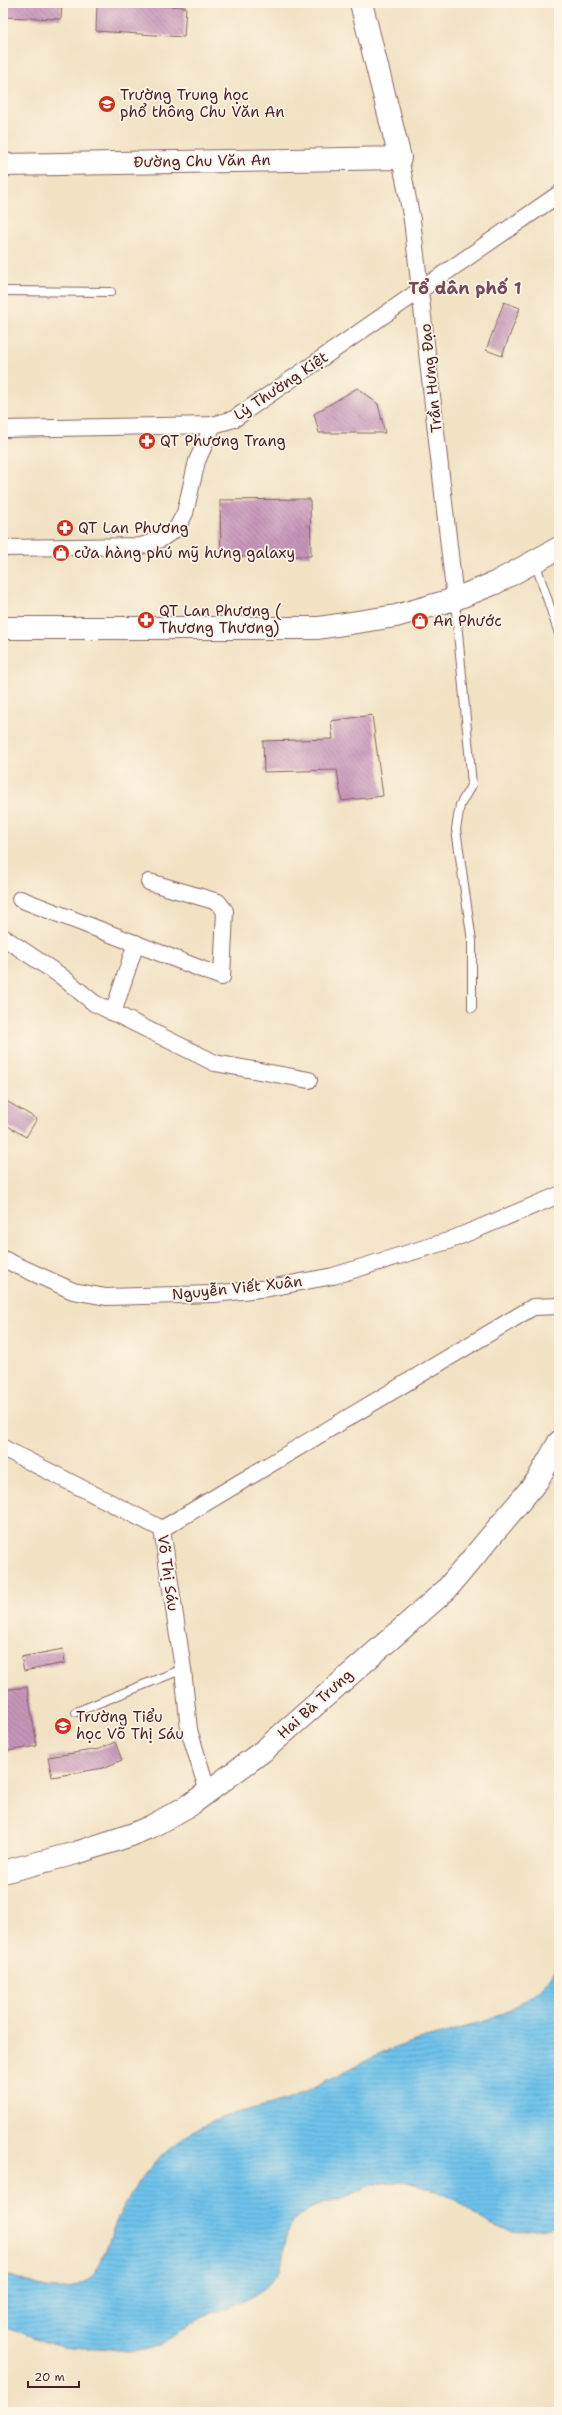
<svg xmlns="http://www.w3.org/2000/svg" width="562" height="2415" viewBox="0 0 562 2415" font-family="'Shantell Sans',sans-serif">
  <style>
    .water { fill: url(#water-rules); stroke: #5c708b }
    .building { fill: url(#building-back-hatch) }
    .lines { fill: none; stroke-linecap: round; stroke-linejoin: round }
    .lane-casing { stroke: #856361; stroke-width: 10 }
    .street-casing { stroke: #856361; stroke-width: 18 }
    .secondary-casing { stroke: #856361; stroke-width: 24 }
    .lane { stroke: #fff; stroke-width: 8 }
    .street { stroke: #fff; stroke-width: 16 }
    .secondary { stroke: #fff; stroke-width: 22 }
    .labels { text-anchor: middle; stroke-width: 3.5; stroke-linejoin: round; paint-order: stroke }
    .poi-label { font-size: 15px; fill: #4a1f2b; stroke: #fcf5e5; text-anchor: start }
    .street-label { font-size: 15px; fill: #4a1f2b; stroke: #fcf5e5 }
    .quarter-label { font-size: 17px; font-weight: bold; fill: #75485d; stroke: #fcf5e5 }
  </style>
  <defs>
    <pattern id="water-rules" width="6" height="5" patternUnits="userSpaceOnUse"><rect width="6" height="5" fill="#6ec2eb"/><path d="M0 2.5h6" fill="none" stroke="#61a6ca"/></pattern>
    <pattern id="building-back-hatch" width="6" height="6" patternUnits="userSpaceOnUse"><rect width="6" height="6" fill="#c695b9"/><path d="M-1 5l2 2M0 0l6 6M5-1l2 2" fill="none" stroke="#a37997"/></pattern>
  </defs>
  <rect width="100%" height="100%" fill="#fcf5e5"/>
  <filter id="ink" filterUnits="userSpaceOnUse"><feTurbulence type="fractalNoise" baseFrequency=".025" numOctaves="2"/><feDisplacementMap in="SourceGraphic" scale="8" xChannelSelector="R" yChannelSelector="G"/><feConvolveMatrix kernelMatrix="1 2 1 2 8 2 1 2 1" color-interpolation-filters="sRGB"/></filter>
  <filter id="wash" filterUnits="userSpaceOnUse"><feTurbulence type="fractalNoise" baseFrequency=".012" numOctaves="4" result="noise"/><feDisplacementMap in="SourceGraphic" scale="16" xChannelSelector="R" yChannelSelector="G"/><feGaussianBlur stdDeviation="0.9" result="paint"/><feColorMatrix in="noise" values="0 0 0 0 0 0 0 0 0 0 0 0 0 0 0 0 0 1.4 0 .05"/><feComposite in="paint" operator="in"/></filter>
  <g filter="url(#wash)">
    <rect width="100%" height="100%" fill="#f2e2c4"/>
    <path class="water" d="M559,1965V2224C538,2232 514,2234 493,2225C482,2221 475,2213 466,2207C440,2189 406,2176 374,2185C364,2187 355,2193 345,2197C320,2205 296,2208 286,2236C282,2250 285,2264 276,2276C259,2298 231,2306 206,2315C185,2324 170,2343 148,2349C131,2354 117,2349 100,2348C85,2347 70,2350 55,2345C37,2340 22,2331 3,2328V2274C22,2278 39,2290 59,2289C101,2288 103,2252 116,2222C122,2209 129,2197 136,2186C154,2160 180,2137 208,2124C234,2111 263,2108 290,2098C326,2083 359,2062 395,2048C459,2024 518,2027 559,1965Z"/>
    <g id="blocks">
      <g class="building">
        <polygon points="3,3 62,3 61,19 3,17"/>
        <polygon points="97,3 186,7 184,37 96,31"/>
        <polygon points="504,302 520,308 502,356 486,350"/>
        <polygon points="357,388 378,404 385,433 319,433 314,414"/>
        <polygon points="310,499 311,556 221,557 220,500"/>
        <polygon points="372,715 383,796 342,801 337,770 264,772 263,741 333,739 331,721"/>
        <polygon points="3,1099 37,1119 26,1137 3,1123"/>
        <polygon points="63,1649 65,1663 24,1671 21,1657"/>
        <polygon points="27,1687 37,1746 8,1751 3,1720 3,1690"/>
        <polygon points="115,1742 122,1760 103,1768 52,1777 48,1757 99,1749"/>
      </g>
    </g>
  </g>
  <g filter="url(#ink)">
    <use href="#blocks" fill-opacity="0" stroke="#856361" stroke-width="1"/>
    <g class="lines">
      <g class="lane-casing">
        <g id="lane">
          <polyline points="3,291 111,292"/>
          <polyline points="535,562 559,634"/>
          <polyline points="455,600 472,784 460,805 456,829 472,941 472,1008"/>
          <polyline points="76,1712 183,1669"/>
        </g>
      </g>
      <g class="street-casing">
        <g id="street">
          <polyline points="400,158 412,220 455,599"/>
          <polyline points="3,429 213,425 234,419 559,194"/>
          <polyline points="3,548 141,546 161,539 177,528 185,513 197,461 213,425"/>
          <polyline points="20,899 222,977 225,911 218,902 149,882"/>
          <polyline points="3,937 61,976 94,1003 215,1063 309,1080"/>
          <polyline points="113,1013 136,943"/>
          <polyline points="3,1259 73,1291 106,1297 214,1294 269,1288 333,1276 448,1241 559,1195"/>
          <polyline points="3,1448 162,1529 183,1669 189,1730 208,1792"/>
          <polyline points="162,1529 533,1307 559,1306"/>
        </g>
      </g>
      <g class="secondary-casing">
        <g id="secondary">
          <polyline points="3,165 400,158 361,3"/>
          <polyline points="3,628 318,628 396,616 455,599 495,583 559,548"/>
          <polyline points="3,1872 76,1853 131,1835 152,1826 190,1805 263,1751 446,1590 537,1481 559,1442"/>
        </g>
      </g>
      <use href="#lane" class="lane"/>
      <use href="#street" class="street"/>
      <use href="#secondary" class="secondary"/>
    </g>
  </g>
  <defs>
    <g id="school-disc" transform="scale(0.9)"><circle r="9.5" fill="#c8321e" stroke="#fcf5e5"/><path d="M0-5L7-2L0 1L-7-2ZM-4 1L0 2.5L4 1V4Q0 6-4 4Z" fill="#fff"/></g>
    <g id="pharmacy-disc" transform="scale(0.9)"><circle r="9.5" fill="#c8321e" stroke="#fcf5e5"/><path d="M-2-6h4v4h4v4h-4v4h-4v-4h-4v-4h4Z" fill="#fff"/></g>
    <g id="shop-disc" transform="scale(0.9)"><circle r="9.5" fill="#c8321e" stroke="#fcf5e5"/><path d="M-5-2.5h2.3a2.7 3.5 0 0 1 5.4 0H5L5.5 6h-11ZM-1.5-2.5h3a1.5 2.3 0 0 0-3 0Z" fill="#fff"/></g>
  </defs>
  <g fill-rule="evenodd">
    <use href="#school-disc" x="107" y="104"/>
    <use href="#pharmacy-disc" x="147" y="441"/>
    <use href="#pharmacy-disc" x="65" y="528"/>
    <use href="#shop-disc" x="61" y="553"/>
    <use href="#pharmacy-disc" x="146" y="620"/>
    <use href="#shop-disc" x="420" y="621"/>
    <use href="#school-disc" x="63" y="1726"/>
  </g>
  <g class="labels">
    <g class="poi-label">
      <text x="120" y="100">Trường Trung học<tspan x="120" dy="17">phổ thông Chu Văn An</tspan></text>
      <text x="160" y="446">QT Phương Trang</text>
      <text x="78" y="533">QT Lan Phương</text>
      <text x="74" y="558">cửa hàng phú mỹ hưng galaxy</text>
      <text x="159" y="616">QT Lan Phương (<tspan x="159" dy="17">Thương Thương)</tspan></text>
      <text x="433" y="626">An Phước</text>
      <text x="76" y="1722">Trường Tiểu<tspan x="76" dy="17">học Võ Thị Sáu</tspan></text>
    </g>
    <g class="street-label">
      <text transform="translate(202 161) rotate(-1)" y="5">Đường Chu Văn An</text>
      <text transform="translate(431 378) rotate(-96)" y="5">Trần Hưng Đạo</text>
      <text transform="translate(281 386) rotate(-34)" y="5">Lý Thường Kiệt</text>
      <text transform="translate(237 1288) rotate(-6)" y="5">Nguyễn Viết Xuân</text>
      <text transform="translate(168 1573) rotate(82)" y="5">Võ Thị Sáu</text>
      <text transform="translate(315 1704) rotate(-42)" y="5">Hai Bà Trưng</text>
    </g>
    <g class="quarter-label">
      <text x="465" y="294">Tổ dân phố 1</text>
    </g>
  </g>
  <rect width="562" height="2415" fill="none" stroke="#fcf5e5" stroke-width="16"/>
  <path d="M28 2381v6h51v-6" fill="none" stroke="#4a1f2b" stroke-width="2"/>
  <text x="34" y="2381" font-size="12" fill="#4a1f2b" stroke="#fcf5e5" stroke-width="3" paint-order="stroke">20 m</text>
</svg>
